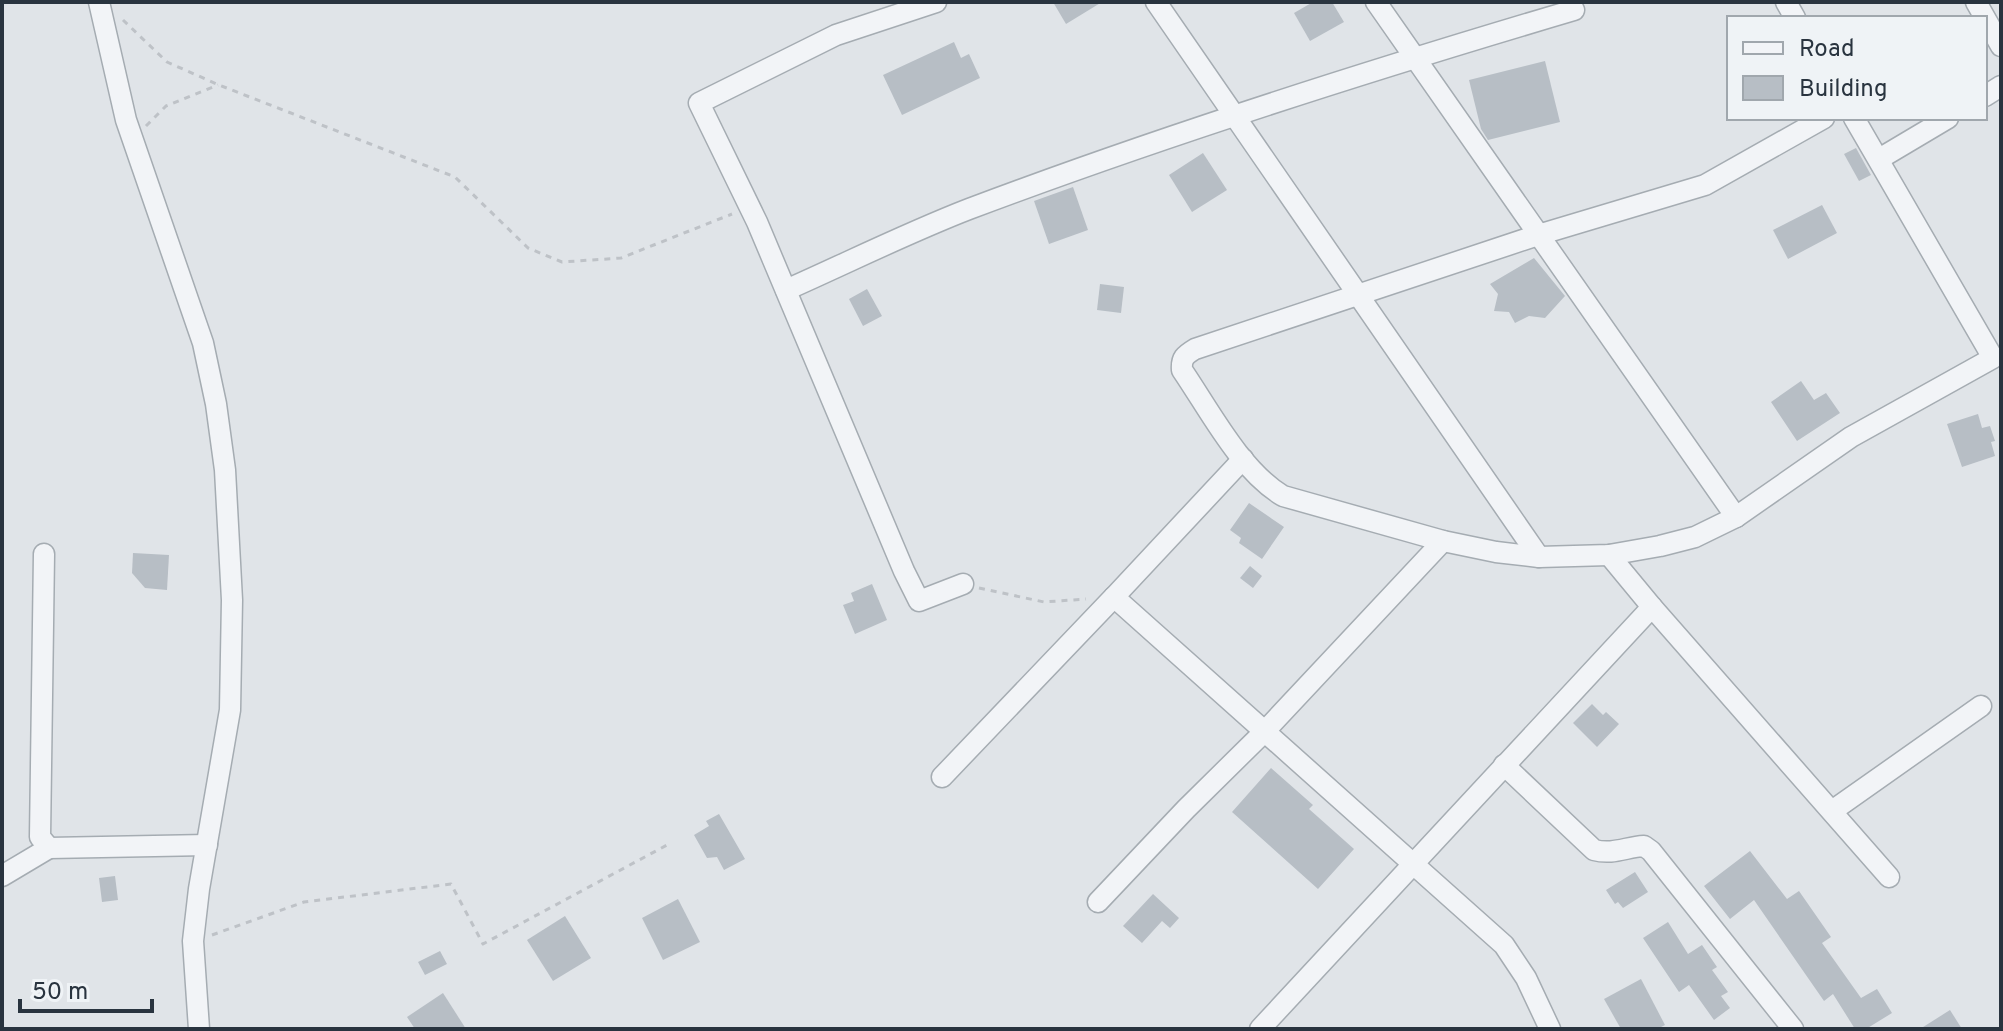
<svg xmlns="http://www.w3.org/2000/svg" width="2003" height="1031" viewBox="0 0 2003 1031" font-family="Overpass,sans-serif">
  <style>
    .building { fill: #b7bec5 }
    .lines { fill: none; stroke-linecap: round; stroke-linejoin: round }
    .minor-casing { stroke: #a5acb2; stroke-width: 23 }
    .path { stroke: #bec2c7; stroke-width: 3; stroke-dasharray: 6 6; stroke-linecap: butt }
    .minor { stroke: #f2f4f7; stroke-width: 20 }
  </style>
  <rect width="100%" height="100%" fill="#e0e4e8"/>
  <g class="building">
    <polygon points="1053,2 1102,2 1066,24"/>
    <polygon points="1313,2 1332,2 1344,22 1310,41 1294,13"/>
    <polygon points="954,42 961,58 969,54 980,78 902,115 883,75"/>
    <polygon points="1545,61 1560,122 1488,140 1481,129 1469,80"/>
    <polygon points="1856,148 1871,175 1859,181 1844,154"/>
    <polygon points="1203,153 1227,190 1192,212 1169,175"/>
    <polygon points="1073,187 1088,230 1049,244 1034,201"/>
    <polygon points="1822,205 1837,233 1788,259 1773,230"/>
    <polygon points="1534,258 1565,296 1545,318 1529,316 1515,323 1509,312 1494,311 1498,294 1490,284"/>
    <polygon points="1100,284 1124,287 1121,313 1097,310"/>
    <polygon points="867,289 882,316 863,326 849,299"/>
    <polygon points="1801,381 1814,400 1826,393 1840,413 1797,441 1771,402"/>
    <polygon points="1978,414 1982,428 1990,426 1995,441 1991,442 1995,456 1962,467 1947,424"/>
    <polygon points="1249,503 1284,527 1262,559 1239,543 1241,538 1230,530"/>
    <polygon points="133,553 169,555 167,590 145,588 132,573"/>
    <polygon points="1250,566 1262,576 1253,588 1240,578"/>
    <polygon points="872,584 887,620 855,634 843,605 854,601 851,593"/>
    <polygon points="1592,704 1603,715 1606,712 1619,724 1597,747 1573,723"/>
    <polygon points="1271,768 1313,805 1309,809 1354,849 1318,889 1232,812"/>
    <polygon points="719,814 745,859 724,870 717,857 707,858 694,835 709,826 706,821"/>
    <polygon points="1750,851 1787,899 1799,891 1831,937 1822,943 1861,998 1877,989 1892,1013 1866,1029 1855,1029 1833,994 1824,1001 1754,900 1730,919 1704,886"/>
    <polygon points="1635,872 1648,892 1623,908 1618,902 1615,904 1606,890"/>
    <polygon points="115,876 118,900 102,902 99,878"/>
    <polygon points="1153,894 1179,918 1170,928 1162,921 1142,943 1123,926"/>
    <polygon points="678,899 700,942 663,960 642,918"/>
    <polygon points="565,916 591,958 553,981 527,940"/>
    <polygon points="1668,922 1688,954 1702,945 1717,967 1712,970 1728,992 1721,996 1730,1008 1714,1020 1689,985 1679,992 1643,938"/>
    <polygon points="440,951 447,964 425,975 418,962"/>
    <polygon points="1641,979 1665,1025 1657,1029 1621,1029 1604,999"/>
    <polygon points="443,993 466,1029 415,1029 407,1017"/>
    <polygon points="1950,1010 1962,1029 1920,1029"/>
  </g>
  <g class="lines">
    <g class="minor-casing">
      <g id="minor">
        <polyline points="99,2 126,120 203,343 216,404 225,470 232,600 230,710 199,889 193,941 199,1029"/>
        <polyline points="936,2 836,35 699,103 757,222 904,571 919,601 963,584"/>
        <polyline points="1156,2 1539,557"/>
        <polyline points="1376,2 1736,517"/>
        <polyline points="1786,2 1795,18"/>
        <polyline points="1976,2 2001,46"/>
        <polyline points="1985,96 2001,86"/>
        <path d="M1824,118L1705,185L1538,235L1195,349C1185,355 1181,358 1182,370C1210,411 1240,470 1283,496L1443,541L1496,552L1539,557L1609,555L1660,546L1695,537L1736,517L1851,437L1993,358L1854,118"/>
        <polyline points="1879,159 1948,118"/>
        <path d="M786,290C847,263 907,233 969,209C1168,134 1371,70 1574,10"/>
        <polyline points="1243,459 1114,597 1504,945 1526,978 1550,1029"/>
        <polyline points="44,554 40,837 49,848 207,845"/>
        <polyline points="1609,555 1652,607"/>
        <path d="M1504,765L1594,850C1613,855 1626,847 1644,846L1651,851L1793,1029"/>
        <polyline points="942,777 1114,597"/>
        <polyline points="1832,811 1981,706"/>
        <polyline points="2,876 49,848"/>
        <polyline points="1098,902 1186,809 1265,731 1443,541"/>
        <polyline points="1260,1029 1652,607 1889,877"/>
      </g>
    </g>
    <g class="path">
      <polyline points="123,20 167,62 219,85 455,177 528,248 562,262 621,258 732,214"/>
      <polyline points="146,126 166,106 218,85"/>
      <polyline points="979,588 1044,602 1086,599"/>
      <polyline points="212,935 304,902 451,884 483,944 667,845"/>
    </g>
    <use href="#minor" class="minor"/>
  </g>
  <rect width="2003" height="1031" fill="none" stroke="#29343f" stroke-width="8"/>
  <rect x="1727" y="16" width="260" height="104" fill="#eff3f6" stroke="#a0a7ad" stroke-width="2"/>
  <rect x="1743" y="42" width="40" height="12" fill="#f2f4f7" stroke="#a0a7ad" stroke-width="2"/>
  <text x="1799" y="56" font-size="24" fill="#29343f">Road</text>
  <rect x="1743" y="76" width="40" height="24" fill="#b7bec5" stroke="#a0a7ad" stroke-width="2"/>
  <text x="1799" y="96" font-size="24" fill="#29343f">Building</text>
  <path d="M20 999v12h132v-12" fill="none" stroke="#29343f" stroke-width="4"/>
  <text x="32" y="999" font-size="24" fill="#29343f" stroke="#eff3f6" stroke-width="6" paint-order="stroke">50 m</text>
</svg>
